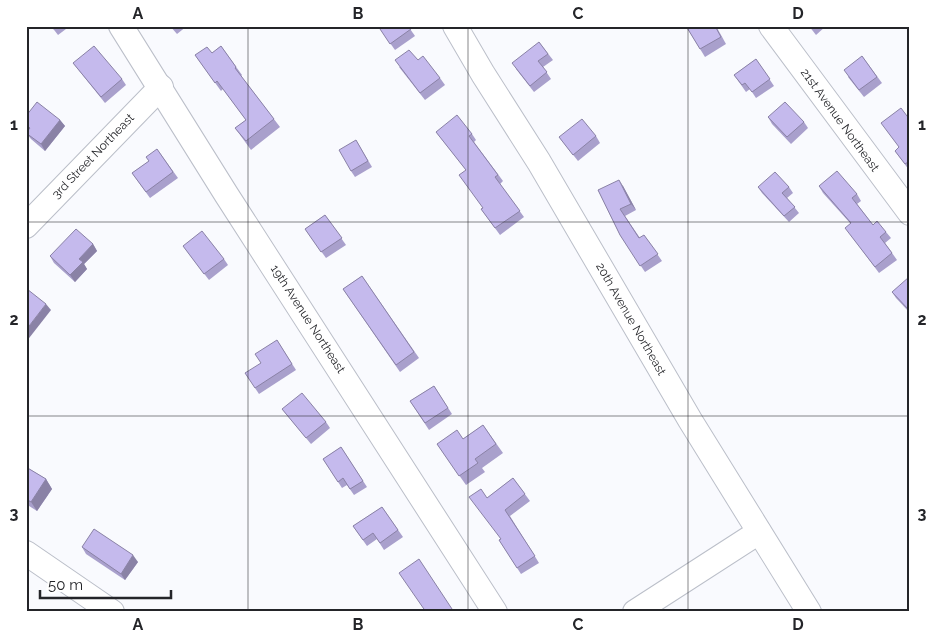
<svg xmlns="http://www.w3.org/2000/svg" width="936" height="638" viewBox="0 0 936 638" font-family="Raleway,sans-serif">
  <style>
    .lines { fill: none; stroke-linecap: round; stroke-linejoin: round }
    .minor-casing { stroke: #bbbfc9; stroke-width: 26 }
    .minor { stroke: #fff; stroke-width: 24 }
    .wall { fill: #a9a0cc }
    .shaded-wall { fill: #8a82a6 }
    .building { fill: #c5baed; stroke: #8a82a6 }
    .grid { fill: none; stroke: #242529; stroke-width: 1; stroke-opacity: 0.55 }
    .labels { text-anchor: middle; stroke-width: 4.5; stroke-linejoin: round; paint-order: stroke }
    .street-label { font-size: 12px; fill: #242529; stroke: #fff }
    .neatline { fill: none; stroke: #242529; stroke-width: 2 }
    .grid-label { font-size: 16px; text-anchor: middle; font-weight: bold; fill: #242529 }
  </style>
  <rect width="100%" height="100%" fill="#f9fafe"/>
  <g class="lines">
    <g class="minor-casing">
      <g id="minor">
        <polyline points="121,26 226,194 495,612"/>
        <polyline points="455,26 483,74 539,162 690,420 809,612"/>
        <polyline points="771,26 910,213"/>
        <polyline points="26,226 161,87"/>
        <polyline points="26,553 112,612"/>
        <polyline points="635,612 759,532"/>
      </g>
    </g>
    <use href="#minor" class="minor"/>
  </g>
  <g class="wall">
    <polygon points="51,26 70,26 58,35"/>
    <polygon points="170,26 187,26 177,34"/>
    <polygon points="378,26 408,26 415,36 395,50"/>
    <polygon points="502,26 509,26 504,29"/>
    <polygon points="686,26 716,26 726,44 705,57"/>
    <polygon points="809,26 826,26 816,35"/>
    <polygon points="539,42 553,60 543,67 551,79 534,92 516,69"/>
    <polygon points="221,46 242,75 241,76 280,127 251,150 235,128 246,120 223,89 221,91 195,55 212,53"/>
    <polygon points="862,56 882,83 864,97 848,77"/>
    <polygon points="756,59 774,86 756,98 750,89 746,92 734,75"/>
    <polygon points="418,60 440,78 445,85 425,100 399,67"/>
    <polygon points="73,63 122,79 126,85 105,103"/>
    <polygon points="26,116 60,120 65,126 45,151 31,139 26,133 29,130 26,127"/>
    <polygon points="768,117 804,122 808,128 791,144 772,124"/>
    <polygon points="910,120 910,170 909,170 895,151 899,147"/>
    <polygon points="436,132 472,134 476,140 474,142 503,181 500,184 524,217 500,235 481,209 483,208 466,170"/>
    <polygon points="596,136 600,143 578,161 559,137"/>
    <polygon points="356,140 372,167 355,177 351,171"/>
    <polygon points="157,149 178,178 150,198 132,173 149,161"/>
    <polygon points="623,186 636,210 625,216 640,238 644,235 662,261 645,272 620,235 598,190"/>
    <polygon points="819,186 857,194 861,201 857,204 873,225 886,232 891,238 885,243 897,260 879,273 850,234 850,223 823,193"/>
    <polygon points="758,187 789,187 793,193 787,198 799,213 789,222 762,193"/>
    <polygon points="325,215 346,245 326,258 305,229"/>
    <polygon points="93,244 97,251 84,264 87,269 75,282 54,263 50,256"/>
    <polygon points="183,246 224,259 228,265 209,280"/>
    <polygon points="362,276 419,358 400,372 343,289"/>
    <polygon points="910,278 910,313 896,298 892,292"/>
    <polygon points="277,340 296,370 259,394 255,388 261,363"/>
    <polygon points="434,386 452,414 429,430 410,401"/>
    <polygon points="282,409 326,422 330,428 311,444"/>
    <polygon points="483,425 503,453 482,468 485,472 466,485 437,444 463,439"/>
    <polygon points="341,447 367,487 354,495 347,485 342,488 323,459"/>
    <polygon points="26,467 46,479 52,489 37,511 26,504"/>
    <polygon points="513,478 530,501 510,516 539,563 521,574 499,540 501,539 487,498"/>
    <polygon points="382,507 403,537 384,550 377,539 367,546 353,526"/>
    <polygon points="82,547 138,562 125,580 86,554"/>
  </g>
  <g class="shaded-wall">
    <polygon points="60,120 65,126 45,151 41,144"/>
    <polygon points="619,180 623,186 636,210 631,204"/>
    <polygon points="93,244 97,251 84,264 87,269 75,282 70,275 79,259"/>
    <polygon points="46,304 51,310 26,342 26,330"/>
    <polygon points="46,479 52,489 37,511 31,502"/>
    <polygon points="133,555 138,562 125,580 121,574"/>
  </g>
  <g class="building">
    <polygon points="51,26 57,26 53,29"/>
    <polygon points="378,26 408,26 411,29 390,44"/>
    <polygon points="686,26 715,26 721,37 700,49"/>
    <polygon points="539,42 548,54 538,61 547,72 530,86 512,63"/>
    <polygon points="94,46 122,79 101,97 73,63"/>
    <polygon points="221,46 236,67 235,68 274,119 246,141 235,128 246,120 217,81 215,83 195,55 207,47 212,53"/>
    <polygon points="409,50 418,60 423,56 440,78 420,93 395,60"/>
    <polygon points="862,56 877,77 859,90 844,70"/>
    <polygon points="756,59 770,79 752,92 745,83 742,85 734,75"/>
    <polygon points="37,102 60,120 41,144 26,133 30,128 26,125 26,116"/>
    <polygon points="785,102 804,122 787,137 768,117"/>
    <polygon points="901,108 910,120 910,164 908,162 905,164 895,151 899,147 881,123"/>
    <polygon points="457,115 472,134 469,136 498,175 495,177 520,211 495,228 481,209 483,208 459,175 466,170 436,132"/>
    <polygon points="582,119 596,136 573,155 559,137"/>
    <polygon points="356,140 368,161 351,171 339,150"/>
    <polygon points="157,149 173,172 146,192 132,173 149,161 146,157"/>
    <polygon points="837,171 857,194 852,198 873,225 877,221 886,232 880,237 892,253 875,267 845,228 851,223 819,186"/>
    <polygon points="775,172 789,187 782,193 795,207 784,216 758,187"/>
    <polygon points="619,180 631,204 620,209 639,238 644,235 658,254 640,266 620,235 598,190"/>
    <polygon points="325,215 342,238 321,252 305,229"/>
    <polygon points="76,229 93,244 79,259 83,262 70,275 50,256"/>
    <polygon points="202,231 224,259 204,274 183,246"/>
    <polygon points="362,276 414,352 396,365 343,289"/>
    <polygon points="909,277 910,278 910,309 909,310 892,292"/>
    <polygon points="27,289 46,304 26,330 26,290"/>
    <polygon points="277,340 292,364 255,388 245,373 261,363 255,354"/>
    <polygon points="434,386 448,408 425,423 410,401"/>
    <polygon points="302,393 326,422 306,438 282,409"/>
    <polygon points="483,425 496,444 475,459 478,463 459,476 437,444 457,430 463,439"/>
    <polygon points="341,447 363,481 350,489 343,478 338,482 323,459"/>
    <polygon points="26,467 46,479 31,502 26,499"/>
    <polygon points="513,478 525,494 505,510 535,556 517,568 499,540 501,539 469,497 481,489 487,498"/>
    <polygon points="382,507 398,530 380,543 373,533 363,540 353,526"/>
    <polygon points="94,529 133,555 121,574 82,547"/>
    <polygon points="419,559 454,612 426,612 399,573"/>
  </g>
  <path class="grid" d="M248,26V612M468,26V612M688,26V612M26,222H910M26,416H910"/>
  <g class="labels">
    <g class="street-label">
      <text transform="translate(840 120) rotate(54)" y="4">21st Avenue Northeast</text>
      <text transform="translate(93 156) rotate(-46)" y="4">3rd Street Northeast</text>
      <text transform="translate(308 319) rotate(57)" y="4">19th Avenue Northeast</text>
      <text transform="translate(631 319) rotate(60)" y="4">20th Avenue Northeast</text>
    </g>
  </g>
  <rect width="936" height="638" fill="none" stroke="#ffffff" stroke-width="55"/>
  <path d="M40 590v8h131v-8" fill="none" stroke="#242529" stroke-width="2.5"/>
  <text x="48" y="590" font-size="15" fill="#242529" stroke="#ffffff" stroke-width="4" paint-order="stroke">50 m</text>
  <rect x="28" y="28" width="880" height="582" class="neatline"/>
  <g class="grid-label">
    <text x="138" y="19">A</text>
    <text x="358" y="19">B</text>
    <text x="578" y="19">C</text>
    <text x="798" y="19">D</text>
    <text x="14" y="130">1</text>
    <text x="922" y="130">1</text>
    <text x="14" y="325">2</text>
    <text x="922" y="325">2</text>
    <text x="14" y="519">3</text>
    <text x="922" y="519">3</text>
    <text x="138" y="630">A</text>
    <text x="358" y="630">B</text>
    <text x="578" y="630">C</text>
    <text x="798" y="630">D</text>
  </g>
</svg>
